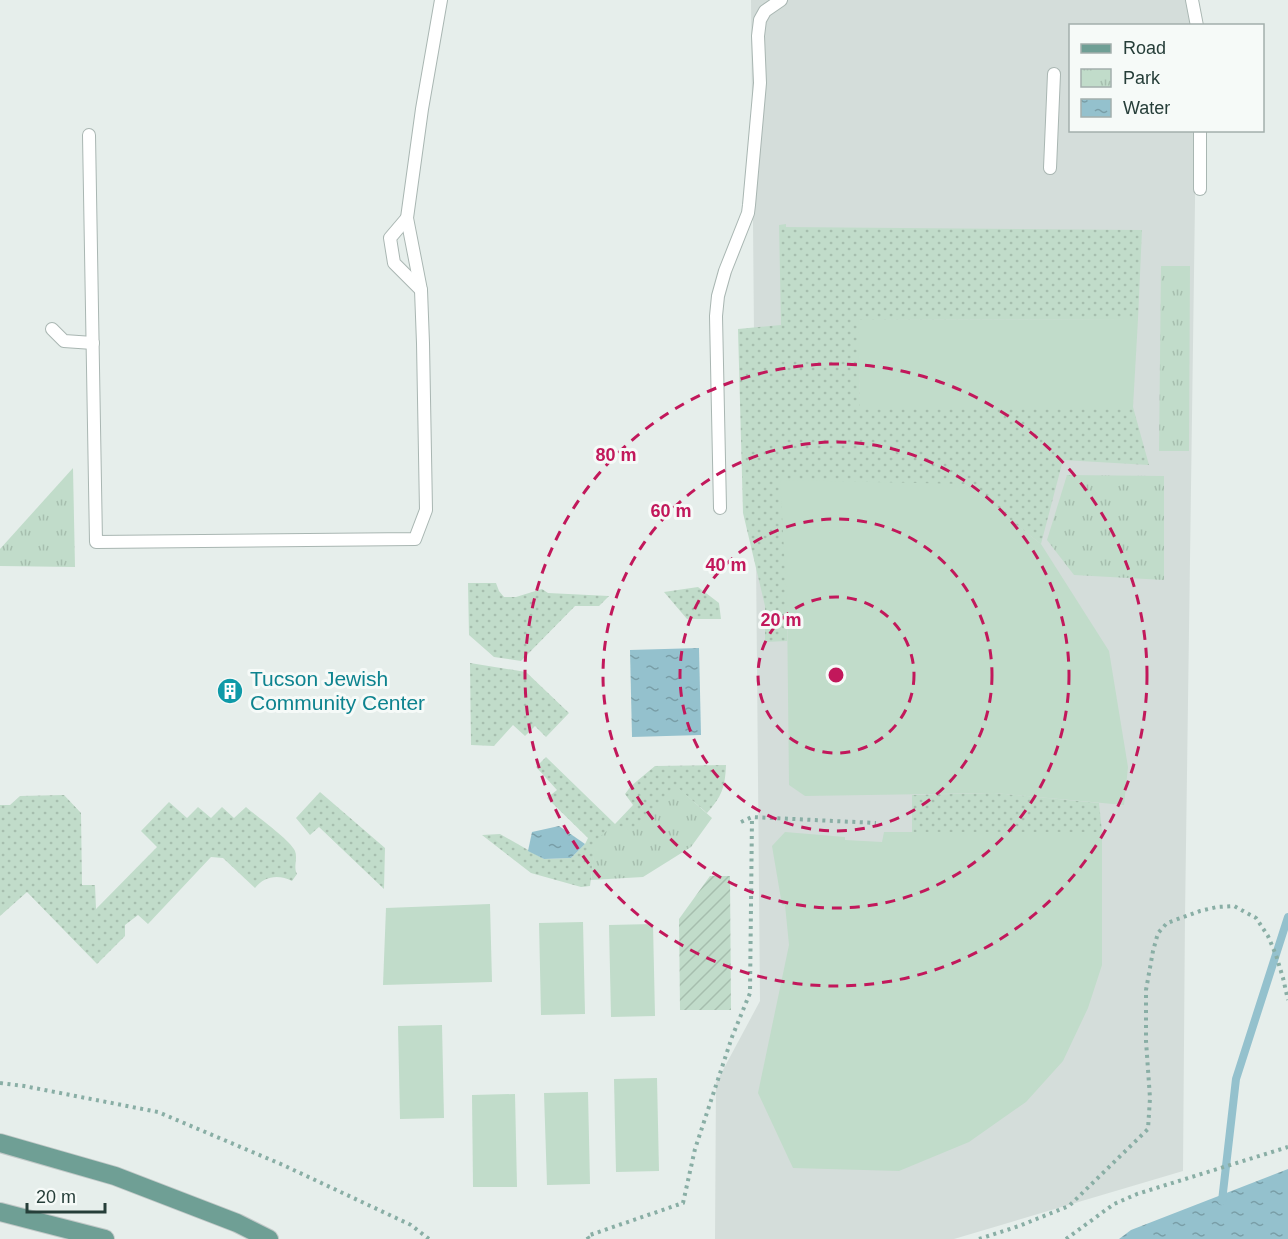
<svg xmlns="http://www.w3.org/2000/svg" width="1288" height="1239" viewBox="0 0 1288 1239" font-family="Helvetica,sans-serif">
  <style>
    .built { fill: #d4ddda }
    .grass { fill: url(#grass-dots) }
    .park { fill: url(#park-tufts) }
    .garden { fill: url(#garden-furrows) }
    .pitch { fill: #c1dcca }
    .water { fill: url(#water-ripples) }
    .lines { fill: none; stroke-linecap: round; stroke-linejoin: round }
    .stream { stroke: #94c1cd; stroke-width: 8 }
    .lane-casing { stroke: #a9b6b2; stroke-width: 14 }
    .primary-casing { stroke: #c2c9c8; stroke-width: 20 }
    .path { stroke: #89aea5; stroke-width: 4; stroke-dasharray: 3 4.5; stroke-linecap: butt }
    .lane { stroke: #fff; stroke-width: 12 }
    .primary { stroke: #6f9f95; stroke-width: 18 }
    .ring { fill: none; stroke: #c2185b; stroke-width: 3; stroke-dasharray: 10 8 }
    .labels { text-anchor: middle; stroke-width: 6; stroke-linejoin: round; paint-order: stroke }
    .culture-label { font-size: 21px; fill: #0d838f; stroke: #f6faf8; text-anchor: start }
    .centre { fill: #c2185b; stroke: #f6faf8; stroke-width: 3 }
    .ring-label { font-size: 18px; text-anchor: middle; font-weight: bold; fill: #c2185b; stroke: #f6faf8; stroke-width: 6; stroke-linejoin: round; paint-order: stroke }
  </style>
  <defs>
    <pattern id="grass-dots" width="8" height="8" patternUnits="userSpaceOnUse" patternTransform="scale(1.5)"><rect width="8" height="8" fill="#c1dcca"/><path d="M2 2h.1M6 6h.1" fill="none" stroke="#a6beae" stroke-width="1.8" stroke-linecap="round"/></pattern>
    <pattern id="park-tufts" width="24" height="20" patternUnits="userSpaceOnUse" patternTransform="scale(1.5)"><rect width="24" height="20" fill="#c1dcca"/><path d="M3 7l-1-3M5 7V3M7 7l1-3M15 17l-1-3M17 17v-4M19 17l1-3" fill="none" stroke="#a6beae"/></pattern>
    <pattern id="garden-furrows" width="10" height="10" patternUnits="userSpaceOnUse" patternTransform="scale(1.5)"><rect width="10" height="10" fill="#c1dcca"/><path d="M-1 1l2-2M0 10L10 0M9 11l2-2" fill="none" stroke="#a6beae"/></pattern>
    <pattern id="water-ripples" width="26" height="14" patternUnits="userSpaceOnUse" patternTransform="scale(1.5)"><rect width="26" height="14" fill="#94c1cd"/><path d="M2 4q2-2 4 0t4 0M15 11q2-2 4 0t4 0" fill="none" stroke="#799ea7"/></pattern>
  </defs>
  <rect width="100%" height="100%" fill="#e6eeeb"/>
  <polygon class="built" points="751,0 1198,0 1198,25 1070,26 1070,130 1196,131 1185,916 1183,1171 954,1239 715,1239 716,1083 760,1001"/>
  <g class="grass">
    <polygon points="786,224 786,227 1142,230 1138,319 859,320 860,406 1133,407 1149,465 1063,460 1041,544 964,484 787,603 787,641 765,642 765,606 743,513 738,329 781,325 779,225"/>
    <polygon points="468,583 496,583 499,591 504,597 516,597 542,589 548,593 609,596 599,606 575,606 521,661 494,657 469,635"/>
    <polygon points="698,587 719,603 721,619 687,619 664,592"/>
    <polygon points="470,663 526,672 569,713 546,737 535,726 525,736 513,725 494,746 471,745"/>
    <path d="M546,757L615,824L633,805L625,794L631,786L655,766L726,765C725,788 722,796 707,813L675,786L632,832L596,841L590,886L581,887L531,873L482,835L500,834L544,859L571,858L585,844L588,838L547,798L557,790L536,767Z"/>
    <polygon points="320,792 385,848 384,889 319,827 310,835 296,818"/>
    <polygon points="994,793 1099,803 1102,832 912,832 912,795"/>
    <path d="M64,795L81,813L82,885H95L96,909L157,847L141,831L169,802L187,818L198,807L211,818L222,807L234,818L246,807C256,816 290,840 295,851C298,859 293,867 297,874L292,881C279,874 264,876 255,888L223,858L211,857L148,924L138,915L125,925V936L97,964L27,892L0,916V805H10L20,796Z"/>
  </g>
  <g class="park">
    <polygon points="1161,266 1190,266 1189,451 1159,451"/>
    <polygon points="73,468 75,567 0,566 0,549"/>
    <polygon points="1067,475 1164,476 1164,580 1074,575 1047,540"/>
    <polygon points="675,785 712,818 691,847 643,877 591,880 595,841 615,824 632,831"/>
  </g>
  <polygon class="garden" points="710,876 730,876 731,1010 680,1010 679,919"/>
  <g class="pitch">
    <polygon points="1138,319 1133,407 860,407 858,320"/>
    <polygon points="780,480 964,484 1041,544 1109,651 1128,767 1124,805 994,793 805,796 789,785 787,603"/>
    <polygon points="785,832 845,837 845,840 882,842 884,832 1102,832 1102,965 1088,1008 1063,1061 1026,1102 969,1142 899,1171 793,1168 758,1093 789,945 785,905 782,905 772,846"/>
    <polygon points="490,904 492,982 383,985 386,908"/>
    <polygon points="583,922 585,1014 541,1015 539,923"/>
    <polygon points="653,924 655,1016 611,1017 609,925"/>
    <polygon points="442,1025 444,1118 400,1119 398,1026"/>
    <polygon points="657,1078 659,1171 616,1172 614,1079"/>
    <polygon points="588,1092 590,1184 547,1185 544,1093"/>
    <polygon points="515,1094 517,1187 473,1187 472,1095"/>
  </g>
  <g class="water">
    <polygon points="699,648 701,735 632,737 630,650"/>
    <polygon points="559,826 585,844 571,858 544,859 528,851 532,832"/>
    <polygon points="1288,1169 1288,1239 1119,1239 1131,1230"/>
  </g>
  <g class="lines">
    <polyline class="stream" points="1222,1201 1236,1079 1288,917"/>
    <g class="lane-casing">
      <g id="lane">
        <polyline points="1192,0 1197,26"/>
        <polyline points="1200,130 1200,189"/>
        <polyline points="89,135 96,542 415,539 426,510 423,343 421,290 407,218 422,109 441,0"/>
        <polyline points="1050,168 1054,74"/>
        <polyline points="407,218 390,238 394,263 421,290"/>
        <polyline points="52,329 64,341 93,343"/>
        <polyline points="720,508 716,316 718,296 725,271 748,213 749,205 760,83 758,36 760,20 765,11 781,0"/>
      </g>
    </g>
    <g class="primary-casing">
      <g id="primary">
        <polyline points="0,1143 115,1176 237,1223 269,1239"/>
        <polyline points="0,1212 105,1239"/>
      </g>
    </g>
    <g class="path">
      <polyline points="741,822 752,817 876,823"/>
      <polyline points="0,1083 24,1086 158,1112 283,1165 411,1225 429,1239"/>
      <polyline points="589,1239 587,1236 683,1203 695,1149 732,1037 750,993 752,817"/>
      <polyline points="979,1239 1019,1226 1069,1206 1148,1129 1150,1098 1146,1041 1146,990 1153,951 1158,933 1167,923 1200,911 1217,907 1234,906 1256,918 1268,936 1276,955 1283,978 1288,1000"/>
      <polyline points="1066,1239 1114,1204 1137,1194 1288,1147"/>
    </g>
    <use href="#lane" class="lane"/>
    <use href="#primary" class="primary"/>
  </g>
  <g class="ring">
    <circle cx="836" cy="675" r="78"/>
    <circle cx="836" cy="675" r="156"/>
    <circle cx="836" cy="675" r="233"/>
    <circle cx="836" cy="675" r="311"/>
  </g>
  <defs>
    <g id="building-disc" transform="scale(1.35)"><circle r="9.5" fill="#0f9aa8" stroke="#f6faf8"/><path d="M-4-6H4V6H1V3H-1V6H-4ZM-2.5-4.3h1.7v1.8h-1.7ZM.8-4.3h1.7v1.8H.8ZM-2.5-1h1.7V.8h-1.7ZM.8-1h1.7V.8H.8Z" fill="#fff"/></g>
  </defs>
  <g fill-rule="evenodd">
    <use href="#building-disc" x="230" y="691"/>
  </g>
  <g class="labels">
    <g class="culture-label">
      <text x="250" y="686">Tucson Jewish<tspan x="250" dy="24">Community Center</tspan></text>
    </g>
  </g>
  <circle cx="836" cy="675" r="9" class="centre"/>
  <g class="ring-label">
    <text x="616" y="461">80 m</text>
    <text x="671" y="517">60 m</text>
    <text x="726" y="571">40 m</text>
    <text x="781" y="626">20 m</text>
  </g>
  <rect x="1069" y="24" width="195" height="108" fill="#f6faf8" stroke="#a3afac" stroke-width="1.5"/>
  <rect x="1081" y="44" width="30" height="9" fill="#6f9f95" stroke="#a3afac" stroke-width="1.5"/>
  <text x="1123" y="54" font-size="18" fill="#263e39">Road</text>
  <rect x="1081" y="69" width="30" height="18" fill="url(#park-tufts)" stroke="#a3afac" stroke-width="1.5"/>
  <text x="1123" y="84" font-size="18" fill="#263e39">Park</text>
  <rect x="1081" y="99" width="30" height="18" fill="url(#water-ripples)" stroke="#a3afac" stroke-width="1.5"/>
  <text x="1123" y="114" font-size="18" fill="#263e39">Water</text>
  <path d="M27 1203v9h78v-9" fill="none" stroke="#263e39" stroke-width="3"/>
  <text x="36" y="1203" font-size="18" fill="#263e39" stroke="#f6faf8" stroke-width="4.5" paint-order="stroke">20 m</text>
</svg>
